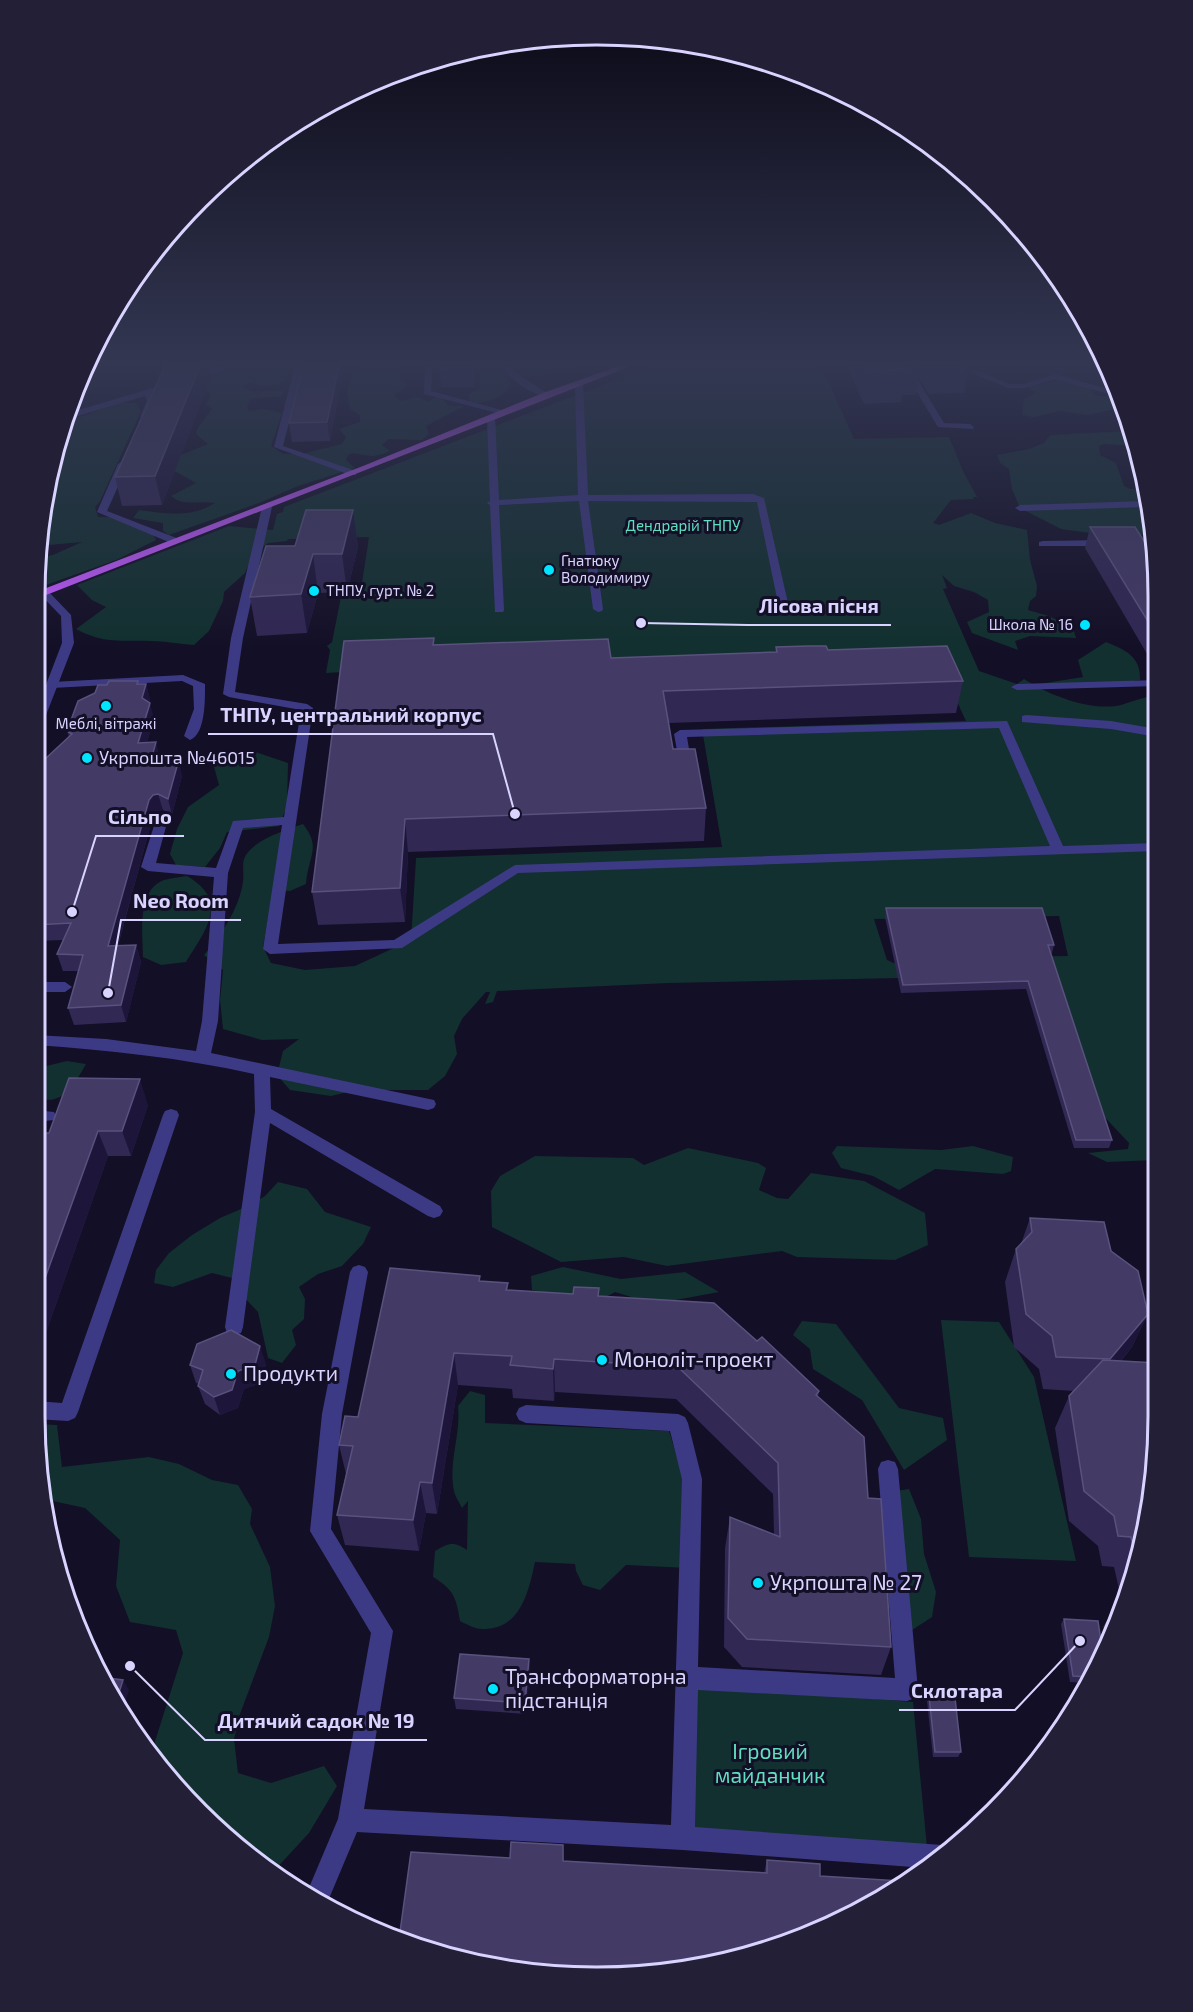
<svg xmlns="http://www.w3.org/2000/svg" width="1193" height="2012" viewBox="0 0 1193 2012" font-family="'Exo 2',sans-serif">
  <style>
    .green { fill: #12302f }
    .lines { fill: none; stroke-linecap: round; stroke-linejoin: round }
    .lane { fill: #3d3a85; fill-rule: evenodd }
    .street { fill: #3d3a85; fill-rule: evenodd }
    .primary { fill: #c25bff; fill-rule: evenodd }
    .wall { fill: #312854 }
    .shaded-wall { fill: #1d163a }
    .building { fill: #433a66; stroke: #5a527e; stroke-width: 1.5 }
    .poi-dot { fill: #00e5ff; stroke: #130f26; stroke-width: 2 }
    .labels { text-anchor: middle; stroke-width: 6; stroke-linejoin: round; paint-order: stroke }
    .far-park-label { font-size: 15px; fill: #5fe0c0; stroke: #130f26 }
    .far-poi-label { font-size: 15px; fill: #d9d4ff; stroke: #130f26; text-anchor: start }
    .poi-label { font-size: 18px; fill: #d9d4ff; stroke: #130f26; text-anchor: start }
    .near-poi-label { font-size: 21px; fill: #d9d4ff; stroke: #130f26; text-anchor: start }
    .near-park-label { font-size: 21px; fill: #5fe0c0; stroke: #130f26 }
    .rim { fill: none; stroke: #d9d4ff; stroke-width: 3 }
    .leader { fill: none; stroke: #d9d4ff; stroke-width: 2 }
    .callout-dot { fill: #d9d4ff; stroke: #130f26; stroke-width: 2 }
    .callout-label { font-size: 20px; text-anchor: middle; font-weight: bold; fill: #d9d4ff; stroke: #130f26; stroke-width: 6; stroke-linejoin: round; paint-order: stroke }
  </style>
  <rect width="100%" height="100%" fill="#130f26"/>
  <g class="green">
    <path d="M168,366H294C291,384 265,392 251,382L242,386C259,399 269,385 284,392L281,396L250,399L247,406L249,411L264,409L282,413L271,446L283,454L306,453L342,444L346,437L339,429L360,422V415L350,409C346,388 347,384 357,366H400L395,374L408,385L394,395L401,401L417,397L428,402L436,397L444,401L448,406H464L426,426L429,434L422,440L389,439L382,445L390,451C385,453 379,455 374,456C364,457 357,451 348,455L346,460L355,468L298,486L259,503L169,535L163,531V523L133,518L139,510C167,514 191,518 215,503C201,500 183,507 171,496L196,483L171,469L176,457L208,444L196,434L197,429L212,409L206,404L210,397L209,392L159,377L158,371Z"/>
    <path d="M482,366H577L572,369H544L546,374L539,376L510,374L508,378L511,384C505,397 486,403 473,403L469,400V394L479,389Z"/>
    <path d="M652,366H821L854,439L949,437L963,471L977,497H973L974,499L951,500L933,523L939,525L971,513L995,523L1027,530L1030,560L1037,586L1036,596L1030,601L1028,610L1049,616L1073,628L1076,638L1030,636L1015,641L1018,650L972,633L967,622L989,612L988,600L974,592L954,586L942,575L947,588L943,589L979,671L1017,684L1024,679C1048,695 1092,712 1121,705C1133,701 1145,697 1157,695V1160L1107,1162L1088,1153L1128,1149L1129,1143L1096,1108L1040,992L987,957L1068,956L1059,916L874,919L887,960L919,974L898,978L669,983L497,991L493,1002L485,1004L490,992H486L462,1019L454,1036L457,1054L445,1076L428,1090H356L331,1096L290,1090L277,1075L283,1051L299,1039L262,1040L223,1029L220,1000L223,970L204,955C221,935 239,909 243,882C244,875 242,865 244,859C251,840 286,830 303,824C322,848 308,856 306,884L290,891L273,890L263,947L271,963L305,970L355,966L411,940L416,858L722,847L702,729L966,721L946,678L440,667L326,673L330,650L327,646L332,642L341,597L360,596L369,537L288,539L287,541L268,543L253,554L245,573L224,592L223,601L209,631L194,645C179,644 165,641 151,641C121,640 104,644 76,629L106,607L92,600L77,585L229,526L273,530L277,514L283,512L284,507Z"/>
    <polygon points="1057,377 1090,388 1095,396 1120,397 1125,407 1087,415 1059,411 1034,417 1022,415 1024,399 1035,393 1028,386 1052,382"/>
    <path d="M123,403H136L141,411L100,501L95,507L98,517H110L153,534L156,540L116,560L46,585L36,587V558L53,555L82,542L38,546L58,448L68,443L60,440L64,418C83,420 104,406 123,403Z"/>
    <polygon points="1132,431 1135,446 1104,444 1099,446 1100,455 1116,463 1124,486 1130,489 1143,489 1152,534 1119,537 1061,529 1020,508 1012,489 1009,469 1000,463 997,455 1029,449 1044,443 1050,435"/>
    <path d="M1106,642C1126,650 1141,657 1140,680L1102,685L1039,684L1083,677L1078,660Z"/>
    <polygon points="247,749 288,763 287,806 279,826 227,832 220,848 205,867 176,865 170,854 177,829 188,807 219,785 214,767 230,751"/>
    <path d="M187,876C230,901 206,930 186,962L161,965L143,957C143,933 136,890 164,880C171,878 180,877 187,876Z"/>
    <path d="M67,1061L86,1064C74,1085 62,1108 35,1097V1072L42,1067Z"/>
    <polygon points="837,1146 941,1150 973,1146 1013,1157 1011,1171 1003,1174 935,1169 899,1190 873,1176 841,1168 832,1153"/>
    <polygon points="688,1148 758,1163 766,1168 759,1190 777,1198 788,1199 811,1173 864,1181 925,1213 928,1245 895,1260 797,1257 782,1251 667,1266 624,1257 561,1262 492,1227 491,1191 500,1176 535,1156 633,1158 644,1165"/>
    <polygon points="278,1182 307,1189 325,1212 371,1227 363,1244 342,1266 318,1274 299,1287 305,1299 304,1319 292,1330 296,1345 282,1363 268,1358 258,1312 242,1295 232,1278 212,1273 173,1287 154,1283 156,1270 169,1253 192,1235 220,1218 248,1206 265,1196"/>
    <polygon points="563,1267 621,1279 685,1272 719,1292 654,1304 615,1292 597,1302 532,1290 531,1276"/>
    <polygon points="941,1320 999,1322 1034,1377 1076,1561 969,1557"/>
    <polygon points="802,1321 836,1324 899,1408 943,1418 947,1440 904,1470 862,1400 813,1369 810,1349 793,1335"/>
    <path d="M470,1391L485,1395V1423L669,1431L683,1478L688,1568L626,1565L600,1590L583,1585L576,1571L575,1564L535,1562C529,1591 520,1631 482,1629C475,1629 466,1624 460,1621C456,1597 454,1590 433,1577L435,1551C449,1543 453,1541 467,1550L468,1501L462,1508C459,1502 455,1496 454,1491C448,1463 461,1434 458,1406Z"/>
    <polygon points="36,1424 57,1425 62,1467 149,1457 179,1464 212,1480 238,1485 252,1509 250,1524 270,1567 275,1606 269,1637 240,1714 234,1739 238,1773 271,1783 324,1766 337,1786 309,1833 273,1872 255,1862 150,1757 183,1653 176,1630 130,1622 116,1586 120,1540 85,1508 48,1500"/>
    <polygon points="909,1489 921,1519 924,1554 936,1592 932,1617 912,1630 890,1609 882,1572 880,1533 889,1492"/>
    <polygon points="697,1685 913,1702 927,1847 691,1833"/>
  </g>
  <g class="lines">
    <g class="lane">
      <polygon points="221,366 234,366 196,380 189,378"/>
      <polygon points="295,366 303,366 283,446 356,471 356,475 350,475 274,447"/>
      <polygon points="425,366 433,366 431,391 509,412 505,415 424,394"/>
      <path d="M504,366H512L513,371L550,395C540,401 506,378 504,366Z"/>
      <polygon points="911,366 919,366 917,379 944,423 970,424 974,427 973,429 938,427 909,379"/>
      <polygon points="955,366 967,366 1009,384 1024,384 1055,374 1118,392 1120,397 1055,379 1025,388 1008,388"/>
      <polygon points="579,381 583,383 588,495 753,494 764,498 788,603 787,605 783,606 778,603 757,502 588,501 603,609 602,611 598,612 593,609 579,501 499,505 504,610 503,612 495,612 490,505 487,503 490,501 487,417 491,414 495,417 499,500 578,495 575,383"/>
      <polygon points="156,387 160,390 152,394 155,401 147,419 140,417 147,401 145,396 64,420 65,414"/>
      <polygon points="123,461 128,464 107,511 179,539 179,543 171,543 97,512 118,464"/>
      <polygon points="1146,501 1146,507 1020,511 1015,508 1020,505"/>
      <path d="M267,504L272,507L243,638L235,692L307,704L313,708L278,944L394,940L515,865L1050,846L999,728L687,737L692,767L686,771L680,767L674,734L680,730L1007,721L1063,846L1157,843V851L518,873L402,948L270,954L263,949L282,825L243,828L228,873L218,1021L211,1053L434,1100L436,1104L434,1108L428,1110L270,1077L271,1109L440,1206L443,1211L440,1216L434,1218L428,1216L270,1123L243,1327L241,1333L234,1335L227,1333L225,1327L255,1112L254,1074C182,1058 109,1050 35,1045V1035L106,1039L196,1051L202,1021L214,877L148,871L141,867L158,813L163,812L169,816L156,863L216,868L233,821L284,817L301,710L229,697L223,694L231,638L262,507Z"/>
      <polygon points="1043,541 1106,540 1111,543 1106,546 1039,546 1039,542"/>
      <path d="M183,675L205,684C205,698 206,734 190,740L184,736L194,709L193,686L182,681L52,688L46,685L52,682Z"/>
      <polygon points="1157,680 1157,686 1017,690 1011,687 1017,684"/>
      <polygon points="1026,715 1111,721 1157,729 1157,737 1111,729 1022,722 1022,716"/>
      <polygon points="35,982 65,982 72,987 65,992 35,992"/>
      <polygon points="171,1109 177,1111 179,1115 78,1412 75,1418 68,1421 35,1419 35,1401 62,1403 163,1115 165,1111"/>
      <polygon points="35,1110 54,1112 56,1116 54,1120 35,1122"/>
      <polygon points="359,1265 365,1267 368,1272 342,1414 331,1529 393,1631 364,1809 671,1825 682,1479 670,1431 526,1423 519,1420 516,1414 519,1408 526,1405 678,1414 685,1417 688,1423 702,1479 698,1667 895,1678 878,1469 881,1462 888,1460 895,1462 898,1469 918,1690 915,1698 907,1701 698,1690 695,1827 942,1845 951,1848 938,1862 926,1868 683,1850 357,1832 328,1901 308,1890 338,1819 371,1633 310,1531 322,1414 350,1272 353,1267"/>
    </g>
    <polygon class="street" points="44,590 48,591 71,615 74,643 41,728 35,731 36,711 62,643 61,616 39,593"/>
    <polygon class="primary" points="619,366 631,366 36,599 36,592 363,466 543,393"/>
  </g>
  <g class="wall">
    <polygon points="89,366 83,396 74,396"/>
    <polygon points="344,366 330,441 292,442 289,423"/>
    <polygon points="440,366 476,366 475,387 441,387"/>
    <polygon points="847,366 920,366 916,395 902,395 901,402 864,404"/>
    <polygon points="921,366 974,366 972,376 966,378 964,393 929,394 919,379"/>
    <polygon points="210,367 211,376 162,505 122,506 115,477"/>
    <polygon points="353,510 358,547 347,592 318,593 307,633 257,636 250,597 295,546"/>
    <polygon points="1090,527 1157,561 1157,671 1085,548"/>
    <polygon points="434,638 434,645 611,658 775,652 776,647 828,650 963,681 956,713 669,723 673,749 706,808 704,841 408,852 405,922 318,925 312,892"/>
    <polygon points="139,684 146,684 150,700 149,703 154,719 147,742 160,758 159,760 182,776 172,815 163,810 158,811 153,816 118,946 136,945 141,962 126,1022 74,1025 68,1008 78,971 63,971 57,954 63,940 35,941 35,781 69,737 67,731"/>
    <polygon points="886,908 1054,945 1052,953 1050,953 1112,1140 1109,1148 1074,1148 1026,989 901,993 885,917"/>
    <polygon points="148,1105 131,1156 108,1156 35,1364 35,1133 49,1133"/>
    <polygon points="1030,1218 1111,1251 1148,1314 1132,1347 1121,1361 1157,1453 1129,1596 1110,1635 1103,1627 1120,1598 1121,1598 1114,1567 1102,1566 1098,1546 1069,1521 1055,1428 1069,1396 1074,1391 1043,1389 1039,1369 1014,1347 1005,1282 1016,1249 1021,1244"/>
    <polygon points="481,1281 508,1283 508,1290 599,1296 757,1341 819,1391 818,1397 868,1498 891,1647 881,1675 742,1667 724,1647 725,1548 730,1517 774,1534 773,1494 676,1399 555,1392 554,1401 513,1398 512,1389 458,1385 437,1514 426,1513 419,1551 345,1545 337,1515 346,1474 339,1445 358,1417"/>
    <polygon points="266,1364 261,1383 244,1389 238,1408 220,1415 205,1404 198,1386 199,1384 196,1383 190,1365"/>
    <polygon points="1064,1619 1102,1649 1086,1683 1070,1682 1061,1624"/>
    <polygon points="529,1659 530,1670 526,1714 456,1709 454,1698"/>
    <polygon points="929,1696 961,1752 958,1757 933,1757 927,1701"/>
    <polygon points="563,1845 564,1861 764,1873 767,1860 820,1876 777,1948 596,1977 416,1948 510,1858"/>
  </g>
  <g class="shaded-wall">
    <polygon points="89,366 100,366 83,396 80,384"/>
    <polygon points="174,366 213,366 210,367 211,376 162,505 155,476"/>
    <polygon points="339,366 344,366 330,441 327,422"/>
    <polygon points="474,366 476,366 475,387"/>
    <polygon points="968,366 974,366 972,376 966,378"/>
    <polygon points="353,510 358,547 347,592 342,554"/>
    <polygon points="313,554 318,593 307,633 301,594"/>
    <polygon points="146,684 150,700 146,713 142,698"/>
    <polygon points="150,703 154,719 142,759 138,743"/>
    <polygon points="156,742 160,758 155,777 151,760"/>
    <polygon points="179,759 182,776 172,815 168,799"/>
    <polygon points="158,794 163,810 158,811 153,816 113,963 108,946 149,800 153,795"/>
    <polygon points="405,819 408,852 405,922 400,888"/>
    <polygon points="136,945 141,962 126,1022 121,1005"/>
    <polygon points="140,1079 148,1105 131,1156 122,1131"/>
    <polygon points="98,1131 108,1156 35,1364 35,1306"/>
    <polygon points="1148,1314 1132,1347 1095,1392 1110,1359"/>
    <polygon points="260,1346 266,1364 261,1383 244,1389 238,1408 220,1415 214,1397"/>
    <polygon points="454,1353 458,1385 437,1514 432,1483"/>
    <polygon points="554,1359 555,1392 554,1401 553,1369"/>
    <polygon points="420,1482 426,1513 419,1551 413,1520"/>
    <polygon points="529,1659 530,1670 526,1714 525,1703"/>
    <polygon points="123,1680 129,1690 124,1707 118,1696"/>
  </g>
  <g class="building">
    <polygon points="165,366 200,366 155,476 115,477"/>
    <polygon points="303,366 339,366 327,422 289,423"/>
    <polygon points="866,366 904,366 906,369 869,371"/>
    <polygon points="306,510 353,510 342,554 313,554 301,594 250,597 266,546 295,546"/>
    <polygon points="1090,527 1135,527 1157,561 1157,636"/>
    <polygon points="434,638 433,645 608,639 611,658 777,652 776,647 808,646 826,646 828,650 947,646 963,681 663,691 673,749 695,749 706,808 405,819 400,888 312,892 344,641"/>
    <polygon points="109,681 138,681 137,684 146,684 142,698 150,703 138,743 156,742 151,760 179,759 168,799 158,794 153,795 149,800 108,946 136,945 121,1005 68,1008 83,955 57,954 71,923 35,925 35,781 43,761 72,734 67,731 78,701 95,693 98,685 107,685"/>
    <polygon points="886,908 1042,908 1054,945 1048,945 1112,1140 1076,1140 1028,981 903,985"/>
    <polygon points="69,1078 140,1079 122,1131 98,1131 35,1306 35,1133 49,1133"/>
    <polygon points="1030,1218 1104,1222 1111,1251 1138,1271 1148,1314 1110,1359 1056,1357 1052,1336 1026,1314 1016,1249 1032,1232"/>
    <polygon points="390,1268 480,1276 479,1281 508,1283 506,1290 573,1294 574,1287 599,1288 598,1296 714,1303 757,1341 762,1337 819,1391 816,1395 864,1437 868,1498 881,1499 891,1647 747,1639 728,1618 730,1517 780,1537 778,1463 678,1367 554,1359 553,1369 510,1365 512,1356 454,1353 432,1483 420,1482 413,1520 337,1515 353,1446 339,1445 345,1416 358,1417"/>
    <polygon points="231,1330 260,1346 255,1365 238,1371 232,1390 214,1397 198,1386 203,1370 190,1365 197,1344"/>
    <polygon points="1103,1360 1157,1363 1157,1453 1136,1559 1131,1537 1118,1536 1114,1516 1084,1491 1069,1396"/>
    <polygon points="1120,1598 1127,1599 1125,1604"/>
    <polygon points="1064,1619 1098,1621 1102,1649 1089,1677 1073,1676"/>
    <polygon points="460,1654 529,1659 525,1703 454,1698"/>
    <polygon points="108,1678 123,1680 118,1696"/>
    <polygon points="929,1696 955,1698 961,1752 935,1752"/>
    <polygon points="511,1842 563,1845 563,1861 767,1873 767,1860 795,1862 820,1864 820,1876 902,1881 777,1948 623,1973 536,1968 416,1948 399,1939 411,1852 510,1858"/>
  </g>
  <linearGradient id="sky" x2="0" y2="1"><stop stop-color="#0a0815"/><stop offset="0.56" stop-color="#333752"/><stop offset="1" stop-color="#333752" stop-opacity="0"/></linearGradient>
  <rect width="1193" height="648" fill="url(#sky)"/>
  <g class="poi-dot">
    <circle cx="549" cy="570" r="6"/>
    <circle cx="314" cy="591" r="6"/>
    <circle cx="1085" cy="625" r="6"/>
    <circle cx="106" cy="706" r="6"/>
    <circle cx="87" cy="758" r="6"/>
    <circle cx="602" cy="1360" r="6"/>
    <circle cx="231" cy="1374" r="6"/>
    <circle cx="758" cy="1583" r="6"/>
    <circle cx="493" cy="1689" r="6"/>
  </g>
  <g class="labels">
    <g class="far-park-label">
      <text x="683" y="531">Дендрарій ТНПУ</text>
    </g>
    <g class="far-poi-label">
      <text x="561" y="566">Гнатюку<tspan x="561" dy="17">Володимиру</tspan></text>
      <text x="326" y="596">ТНПУ, гурт. № 2</text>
      <text x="1073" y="630" text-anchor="end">Школа № 16</text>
      <text x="106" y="729" text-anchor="middle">Меблі, вітражі</text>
    </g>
    <g class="poi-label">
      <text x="99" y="764">Укрпошта №46015</text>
    </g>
    <g class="near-poi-label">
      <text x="614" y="1367">Моноліт-проект</text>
      <text x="243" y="1381">Продукти</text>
      <text x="770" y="1590">Укрпошта № 27</text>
      <text x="505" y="1684">Трансформаторна<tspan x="505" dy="24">підстанція</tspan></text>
    </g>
    <g class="near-park-label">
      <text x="770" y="1759">Ігровий<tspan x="770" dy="24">майданчик</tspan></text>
    </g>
  </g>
  <path d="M0 0H1193V2012H0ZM596 45H597A551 551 0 0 1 1148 596V1416A551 551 0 0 1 597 1967H596A551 551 0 0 1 45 1416V596A551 551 0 0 1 596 45Z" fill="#231f37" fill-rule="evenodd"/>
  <path class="rim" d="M596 45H597A551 551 0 0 1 1148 596V1416A551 551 0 0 1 597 1967H596A551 551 0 0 1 45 1416V596A551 551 0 0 1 596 45Z"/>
  <path class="leader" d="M641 623L748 625H891M515 814L493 734H208M72 912L96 836H184M108 993L121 920H241M1080 1641L1015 1710H899M130 1666L205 1740H427"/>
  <g class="callout-dot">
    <circle cx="641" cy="623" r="6"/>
    <circle cx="515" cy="814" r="6"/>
    <circle cx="72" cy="912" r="6"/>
    <circle cx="108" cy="993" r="6"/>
    <circle cx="1080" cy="1641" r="6"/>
    <circle cx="130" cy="1666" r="6"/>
  </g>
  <g class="callout-label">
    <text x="819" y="613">Лісова пісня</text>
    <text x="351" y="722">ТНПУ, центральний корпус</text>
    <text x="140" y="824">Сільпо</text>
    <text x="181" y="908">Neo Room</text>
    <text x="957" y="1698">Склотара</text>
    <text x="316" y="1728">Дитячий садок № 19</text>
  </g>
</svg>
